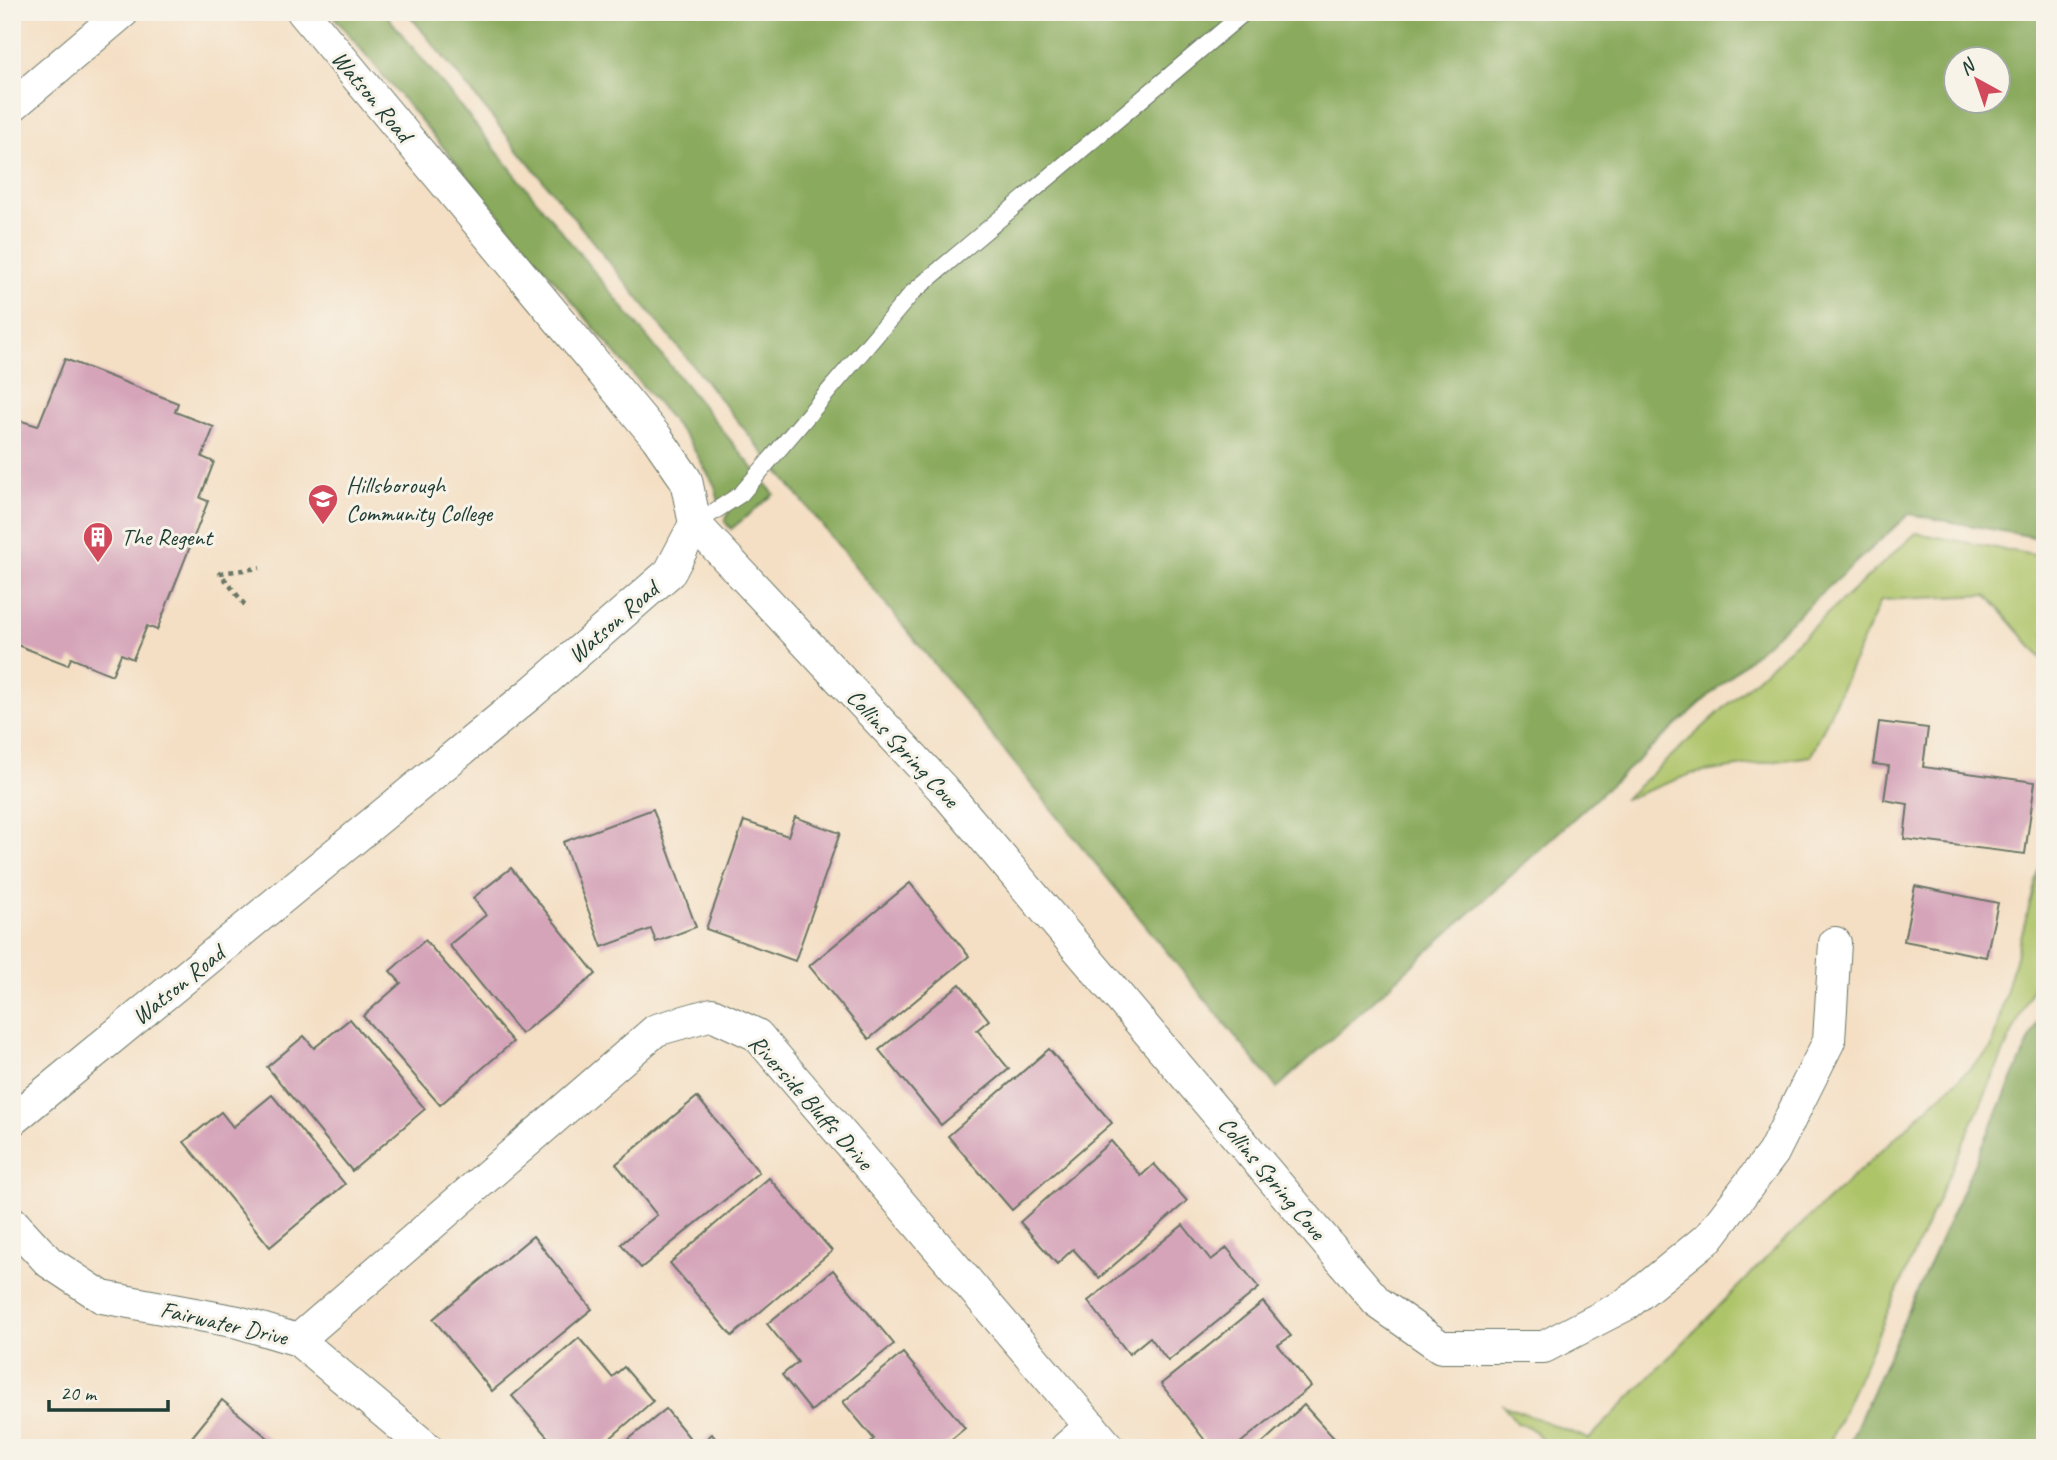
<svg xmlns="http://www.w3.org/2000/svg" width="2057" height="1460" viewBox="0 0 2057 1460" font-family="Caveat,sans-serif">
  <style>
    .green { fill: #aec469; stroke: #66804e; stroke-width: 2 }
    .forest { fill: #8aaa5d; stroke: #547448; stroke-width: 2; fill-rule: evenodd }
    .building { fill: #d5a4b9 }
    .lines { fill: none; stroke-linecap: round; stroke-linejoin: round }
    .lane-casing { stroke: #6a7666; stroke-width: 18 }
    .street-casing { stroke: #6a7666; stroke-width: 34 }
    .path { stroke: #6a7666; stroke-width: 4.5; stroke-dasharray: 5 5; stroke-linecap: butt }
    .lane { stroke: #fff; stroke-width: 16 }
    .street { stroke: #fff; stroke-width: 32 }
    .labels { text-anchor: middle; stroke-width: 6; stroke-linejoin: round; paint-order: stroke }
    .street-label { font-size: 24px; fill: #1f3d34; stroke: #f7f3e8 }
    .poi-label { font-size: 24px; fill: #1f3d34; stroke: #f7f3e8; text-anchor: start }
  </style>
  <rect width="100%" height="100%" fill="#f7f3e8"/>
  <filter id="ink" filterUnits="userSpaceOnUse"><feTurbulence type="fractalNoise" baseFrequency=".0143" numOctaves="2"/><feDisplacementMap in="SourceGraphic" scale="14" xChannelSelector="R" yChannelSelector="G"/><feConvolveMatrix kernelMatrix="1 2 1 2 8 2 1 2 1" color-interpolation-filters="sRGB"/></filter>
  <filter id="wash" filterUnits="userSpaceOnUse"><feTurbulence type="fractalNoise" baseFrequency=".00686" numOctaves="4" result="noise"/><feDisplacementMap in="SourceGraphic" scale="28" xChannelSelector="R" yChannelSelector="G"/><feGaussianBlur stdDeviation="1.57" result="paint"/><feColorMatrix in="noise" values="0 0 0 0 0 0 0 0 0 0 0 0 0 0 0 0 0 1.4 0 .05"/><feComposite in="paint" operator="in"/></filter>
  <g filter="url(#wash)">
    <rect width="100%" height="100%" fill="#f4dfc4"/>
    <g class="green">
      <polygon points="1916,533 2045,557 2045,662 1987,595 1881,600 1811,756 1691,774 1623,800"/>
      <path d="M2045,848V960L1827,1448H1549C1540,1437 1532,1425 1517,1423L1503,1405L1589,1439L1773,1251L1991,1049Z"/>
    </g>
    <g class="forest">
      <polygon points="330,12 384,12 774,494 731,529 725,522 729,511 720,506 715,486 689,441"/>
      <path d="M407,12H2045V539L1909,514L1277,1088ZM1955,60H1997V102H1955Z"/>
      <polygon points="2045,1006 2045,1448 1847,1448"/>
    </g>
    <g id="blocks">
      <g class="building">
        <polygon points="65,359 178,403 175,412 214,427 202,457 214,462 200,498 208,501 157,630 147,626 133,659 121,654 112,675 71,658 68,665 12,643 12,418 38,426"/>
        <polygon points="1879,722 1928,728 1923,767 2035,782 2025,854 1904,839 1908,804 1884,800 1889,766 1873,764"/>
        <polygon points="653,809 696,927 656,942 651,929 602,947 563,842"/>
        <polygon points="795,817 840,833 795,961 706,929 744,821 788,836"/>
        <polygon points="511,868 596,974 521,1034 449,945 486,915 473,898"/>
        <polygon points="910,883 969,956 869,1039 809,966"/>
        <polygon points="1915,886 1998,903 1986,957 1904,941"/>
        <polygon points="425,940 513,1042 440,1105 363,1016 401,983 390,971"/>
        <polygon points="960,984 989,1020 977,1030 1009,1069 941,1125 879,1050"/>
        <polygon points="350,1019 425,1109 352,1171 267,1067 304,1036 314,1048"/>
        <polygon points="1049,1049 1112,1123 1012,1210 948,1136"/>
        <polygon points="272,1095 345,1184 270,1247 184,1142 221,1112 233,1127"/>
        <polygon points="697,1097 759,1172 641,1268 621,1244 657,1215 616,1164"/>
        <polygon points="1111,1141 1141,1176 1154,1164 1187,1201 1099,1278 1073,1249 1057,1264 1020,1222"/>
        <polygon points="769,1178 832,1251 732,1336 670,1263"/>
        <polygon points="1183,1225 1211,1260 1227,1248 1259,1288 1168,1361 1150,1337 1129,1354 1088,1301"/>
        <polygon points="533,1236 592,1309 492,1391 433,1319"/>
        <polygon points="833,1270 894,1344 811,1411 782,1375 798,1362 767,1324"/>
        <polygon points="1263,1302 1291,1336 1278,1345 1311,1386 1234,1448 1211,1448 1161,1384"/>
        <polygon points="579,1338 612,1377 624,1367 653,1401 599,1448 557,1448 512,1396"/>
        <polygon points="903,1353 965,1428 941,1448 864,1448 874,1439 843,1402"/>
        <polygon points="222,1400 280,1448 183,1448"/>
        <polygon points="1304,1405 1343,1448 1257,1448"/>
        <polygon points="666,1409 697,1447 712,1434 722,1448 618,1448"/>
      </g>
    </g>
  </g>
  <g filter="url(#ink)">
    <use href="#blocks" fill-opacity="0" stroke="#6a7666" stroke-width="2"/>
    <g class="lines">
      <g class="lane-casing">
        <polyline id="lane" points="695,524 741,494 913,292 1245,12"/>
      </g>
      <g class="street-casing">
        <g id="street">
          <polyline points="12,106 123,12"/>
          <polyline points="695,524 942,788 1377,1302 1441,1347 1544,1347 1627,1304 1709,1237 1773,1153 1829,1041 1835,943"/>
          <polyline points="12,1120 530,694 670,572 695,524 686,480 657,438 303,12"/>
          <polyline points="12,1222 49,1262 102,1297 238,1322 298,1340 427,1448"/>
          <polyline points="298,1340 656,1030 712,1014 757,1035 1109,1448"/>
          <polyline points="1066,1448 1091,1426"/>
        </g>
      </g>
      <polyline class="path" points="245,605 220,573 260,568"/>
      <use href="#lane" class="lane"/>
      <use href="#street" class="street"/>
    </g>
  </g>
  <defs>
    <g id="university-pin" transform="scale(1.575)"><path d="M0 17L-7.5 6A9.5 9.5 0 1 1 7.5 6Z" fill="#d1495b" stroke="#f7f3e8"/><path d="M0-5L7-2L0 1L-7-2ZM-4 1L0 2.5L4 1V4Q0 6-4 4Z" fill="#fff"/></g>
    <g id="building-pin" transform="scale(1.575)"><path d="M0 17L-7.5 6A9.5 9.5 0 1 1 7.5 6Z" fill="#d1495b" stroke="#f7f3e8"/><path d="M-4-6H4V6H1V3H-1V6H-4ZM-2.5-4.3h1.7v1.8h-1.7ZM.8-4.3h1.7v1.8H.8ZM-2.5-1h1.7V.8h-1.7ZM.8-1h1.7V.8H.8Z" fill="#fff"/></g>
  </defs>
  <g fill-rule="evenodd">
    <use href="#university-pin" x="323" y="499"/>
    <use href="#building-pin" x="98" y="537"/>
  </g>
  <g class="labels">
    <g class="street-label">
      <text transform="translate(372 96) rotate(50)" y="8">Watson Road</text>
      <text transform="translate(613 622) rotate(-41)" y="8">Watson Road</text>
      <text transform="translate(903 748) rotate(47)" y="8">Collins Spring Cove</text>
      <text transform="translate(178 985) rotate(-39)" y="8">Watson Road</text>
      <text transform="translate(811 1102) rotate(48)" y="8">Riverside Bluffs Drive</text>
      <text transform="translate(1272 1178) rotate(50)" y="8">Collins Spring Cove</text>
      <text transform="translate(224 1323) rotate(13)" y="8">Fairwater Drive</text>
    </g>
    <g class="poi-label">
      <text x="346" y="493">Hillsborough<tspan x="346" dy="28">Community College</tspan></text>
      <text x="121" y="545">The Regent</text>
    </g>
  </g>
  <rect width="2057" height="1460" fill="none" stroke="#f7f3e8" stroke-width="42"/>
  <g transform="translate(1977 80) rotate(320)"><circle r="33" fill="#f7f3e8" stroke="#a1aaa0" stroke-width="2"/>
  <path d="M0-5L12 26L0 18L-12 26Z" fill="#d1495b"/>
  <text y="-10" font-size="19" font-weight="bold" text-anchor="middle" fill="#1f3d34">N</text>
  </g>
  <path d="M49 1400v10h119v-10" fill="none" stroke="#1f3d34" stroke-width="3.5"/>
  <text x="60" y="1400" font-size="21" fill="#1f3d34" stroke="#f7f3e8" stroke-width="5" paint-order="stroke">20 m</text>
</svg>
